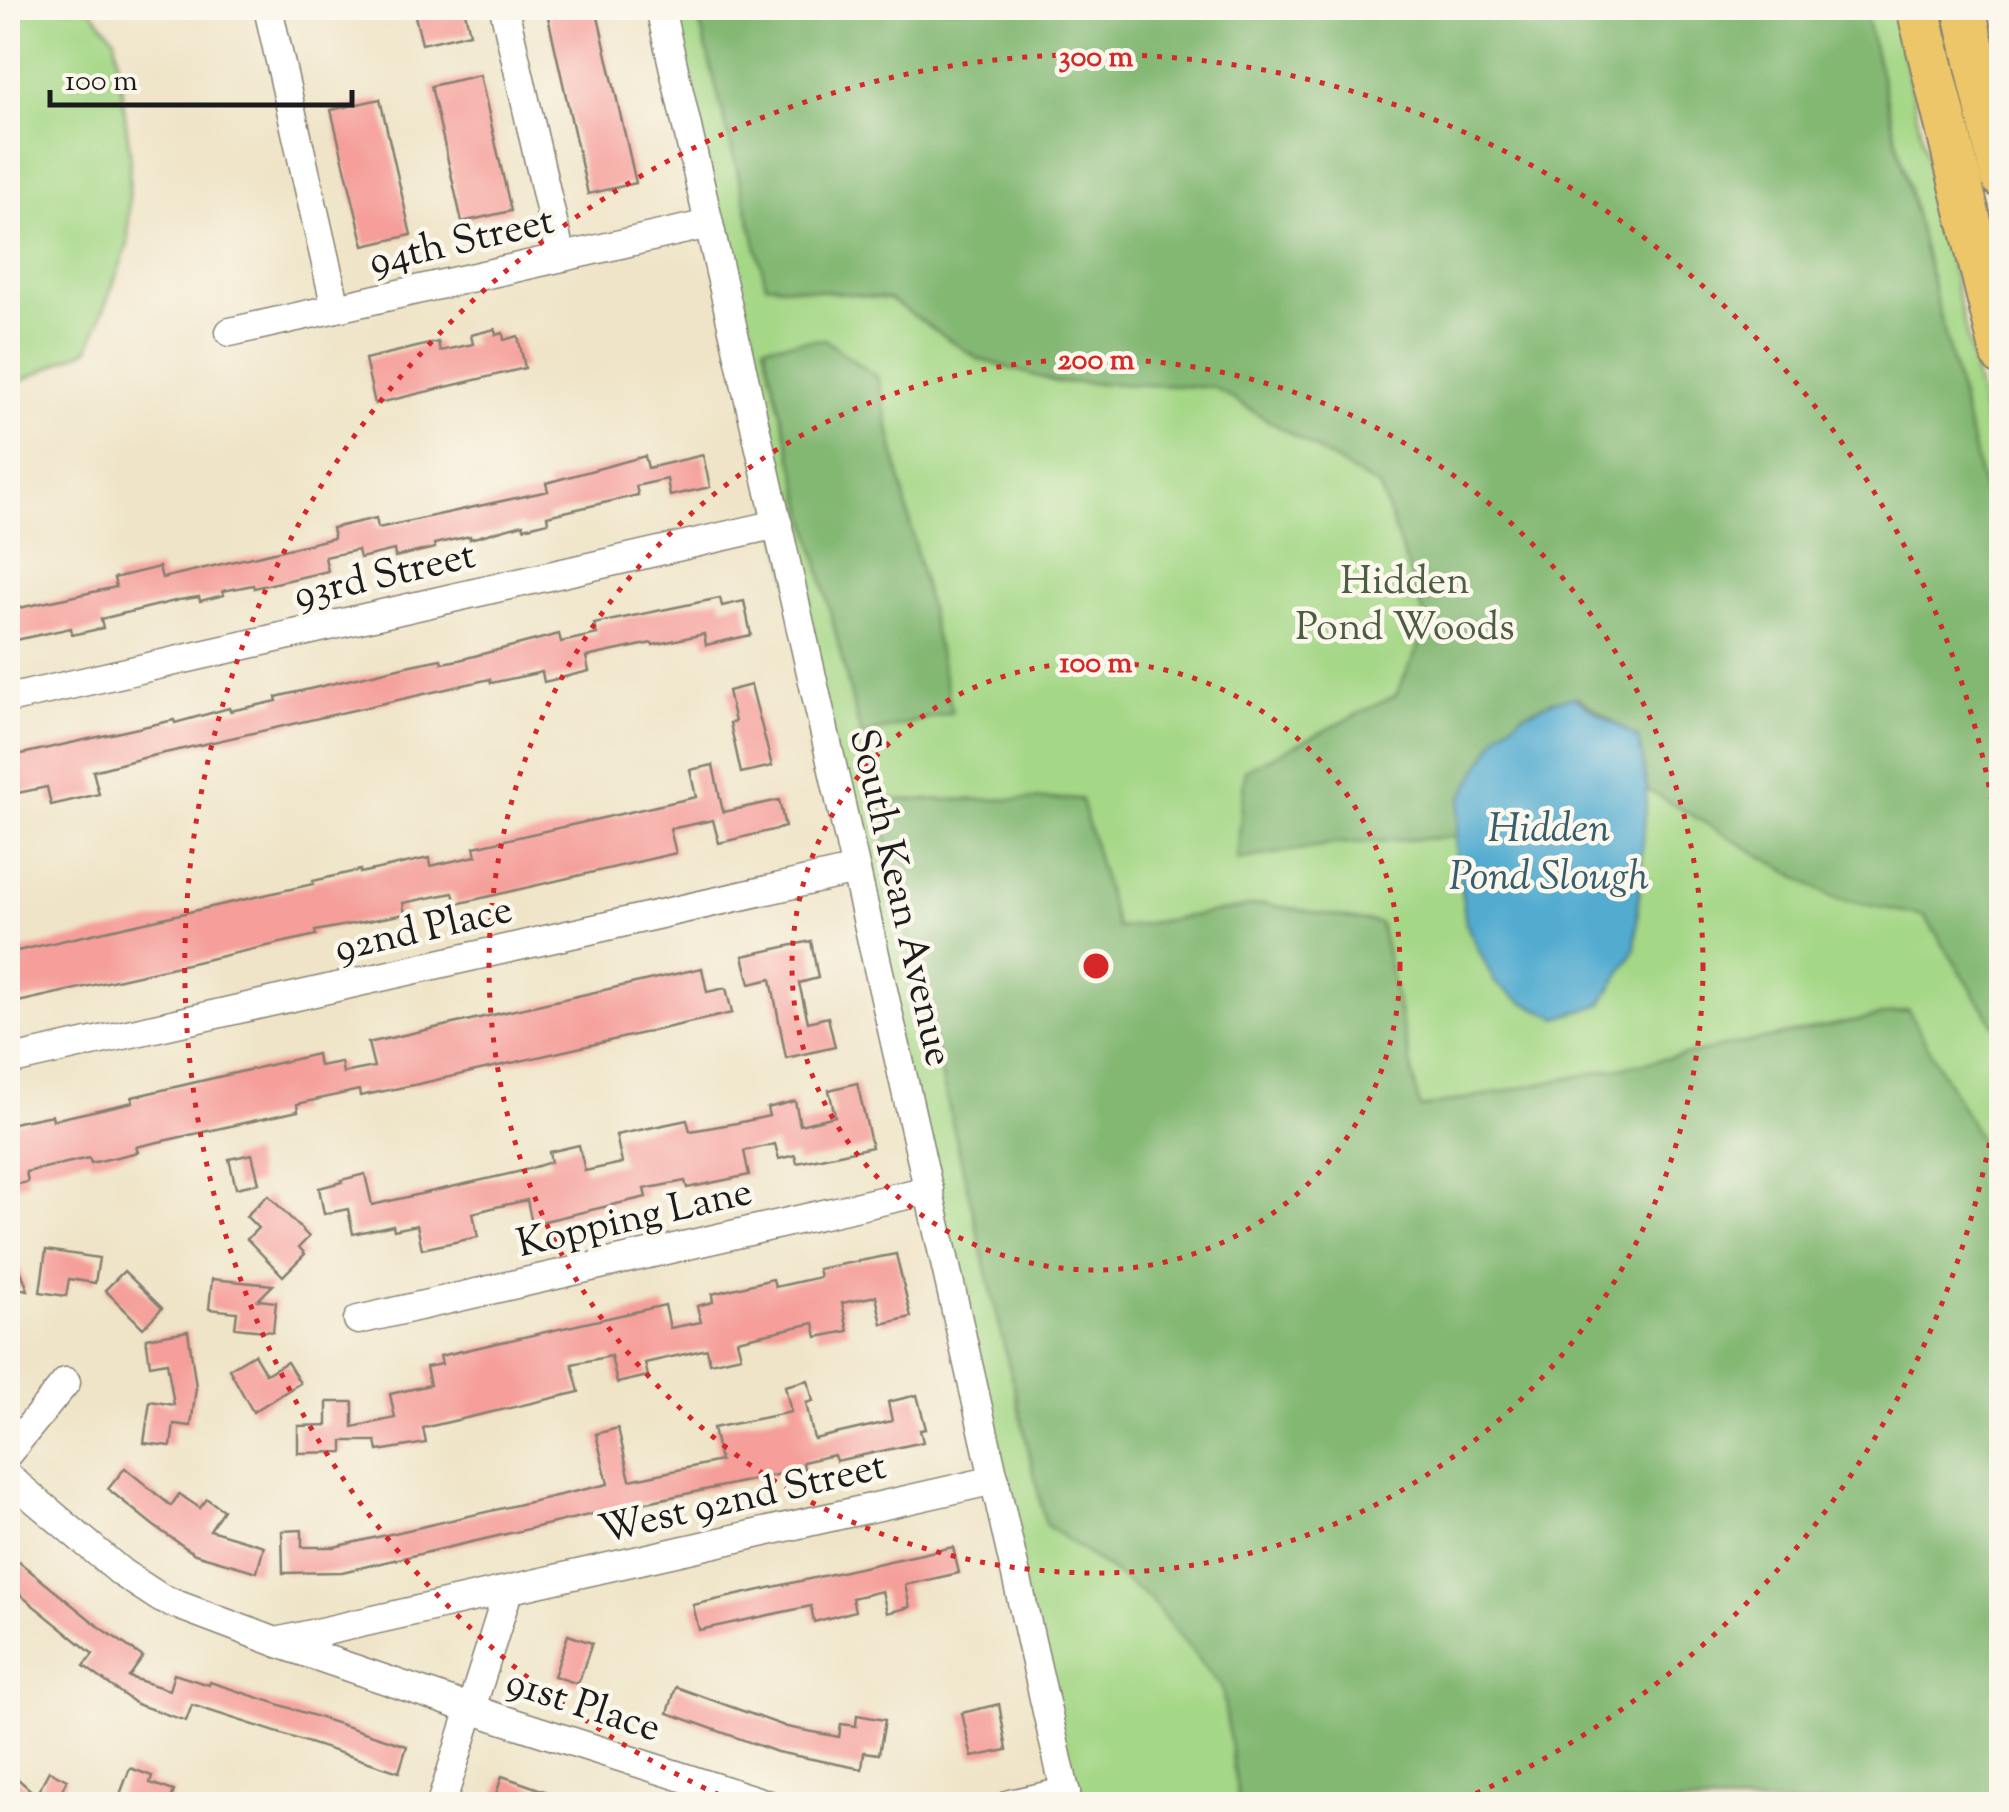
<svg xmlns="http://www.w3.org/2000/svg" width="2009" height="1812" viewBox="0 0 2009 1812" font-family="'Sorts Mill Goudy',serif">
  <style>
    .green { fill: #a4d786; stroke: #607a51; stroke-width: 2.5 }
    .forest { fill: #83b873; stroke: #506a48; stroke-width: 2.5 }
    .water { fill: #53acd0; stroke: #386476; stroke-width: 2.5 }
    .building { fill: #f59e9a }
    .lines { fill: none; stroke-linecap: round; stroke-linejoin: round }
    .minor-casing { stroke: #868072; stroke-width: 31 }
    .highway-casing { stroke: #868072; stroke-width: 46 }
    .minor { stroke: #fff; stroke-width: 28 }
    .highway { stroke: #ecc669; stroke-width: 42 }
    .ring { fill: none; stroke: #d62828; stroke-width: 5; stroke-dasharray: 5 10 }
    .labels { text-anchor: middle; stroke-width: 9; stroke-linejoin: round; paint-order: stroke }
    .street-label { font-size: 40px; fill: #1c1c1c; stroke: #fbf7ec }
    .park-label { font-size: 40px; fill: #4c5d41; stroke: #fbf7ec }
    .water-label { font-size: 42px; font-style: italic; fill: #355d6d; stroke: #fbf7ec }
    .centre { fill: #d62828; stroke: #fbf7ec; stroke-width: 5 }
    .ring-label { font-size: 30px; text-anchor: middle; font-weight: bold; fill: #d62828; stroke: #fbf7ec; stroke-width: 9; stroke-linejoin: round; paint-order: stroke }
  </style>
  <rect width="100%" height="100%" fill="#fbf7ec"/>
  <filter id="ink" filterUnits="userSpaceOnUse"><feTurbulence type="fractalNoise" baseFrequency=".01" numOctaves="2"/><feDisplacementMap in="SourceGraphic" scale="20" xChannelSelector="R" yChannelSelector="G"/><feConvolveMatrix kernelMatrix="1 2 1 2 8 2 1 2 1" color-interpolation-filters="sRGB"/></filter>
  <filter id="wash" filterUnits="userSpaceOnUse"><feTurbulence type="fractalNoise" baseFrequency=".0048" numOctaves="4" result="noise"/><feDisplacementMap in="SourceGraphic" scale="40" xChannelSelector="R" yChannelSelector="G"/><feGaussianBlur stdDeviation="2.25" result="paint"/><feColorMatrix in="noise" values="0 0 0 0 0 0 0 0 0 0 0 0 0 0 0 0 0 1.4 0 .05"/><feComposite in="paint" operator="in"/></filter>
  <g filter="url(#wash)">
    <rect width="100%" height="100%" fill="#efe4c7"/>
    <g class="green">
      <polygon points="8,8 89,8 115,38 130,153 128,245 89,349 8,387"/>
      <polygon points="658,8 1893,8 2001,489 2001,1804 1071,1804"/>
    </g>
    <g class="forest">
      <polygon points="696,8 1864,8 2001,560 2001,1036 1925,916 1833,898 1647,789 1639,739 1578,697 1553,701 1523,714 1509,728 1462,799 1457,837 1333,844 1237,860 1245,770 1396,695 1428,626 1380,488 1213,387 1056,382 978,359 889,299 766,284"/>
      <polygon points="824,339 878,378 952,712 861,736 764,345"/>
      <polygon points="1081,799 1117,928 1264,904 1380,923 1420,1108 1908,1010 2001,1178 2001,1804 1239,1804 1222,1688 1148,1597 1046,1525 877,800"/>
    </g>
    <polygon class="water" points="1573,697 1639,739 1647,789 1635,949 1601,1005 1558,1018 1522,1002 1495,983 1466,924 1455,846 1461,799 1500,732 1523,714 1553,701"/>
    <g id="blocks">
      <g class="building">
        <polygon points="413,8 464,8 470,33 422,44"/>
        <polygon points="546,8 596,8 636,183 588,194"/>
        <polygon points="480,75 511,211 462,222 431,86"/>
        <polygon points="380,99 411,235 364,246 331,110"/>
        <polygon points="495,329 496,335 503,333 504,340 518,336 525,368 375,404 365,359 438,342 440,351 473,344 471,335"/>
        <polygon points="703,455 710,487 670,496 667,479 636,486 638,495 547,516 548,522 524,528 523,524 470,539 470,536 434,544 435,548 395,557 394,550 360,558 358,550 325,557 328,571 254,588 253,585 223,591 224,595 200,601 199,597 179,600 101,619 103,628 72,635 71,628 16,640 10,610 116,587 114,578 159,567 162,578 334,538 332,528 376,518 378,528 548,491 546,483 645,456 648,468"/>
        <polygon points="720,598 722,606 744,601 751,635 706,645 704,634 653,645 652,643 586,657 589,671 544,682 542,672 491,683 490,679 143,758 93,771 99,794 51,805 47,787 8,795 8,757 174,720 175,723 229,708 230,711 254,706 277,701 276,697 411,665 441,659 442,663 459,660 559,634 561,642 597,634 594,624"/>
        <polygon points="751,685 772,766 741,773 730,723 735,722 728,691"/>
        <polygon points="713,765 723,812 779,800 785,827 719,843 713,820 670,829 676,853 456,904 453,893 403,903 405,914 315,931 316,935 18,1002 12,978 8,979 8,953 313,884 313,881 360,870 360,873 429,858 430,866 476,856 474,847 696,797 690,770"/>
        <polygon points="811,941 818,978 799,983 808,1022 828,1017 835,1047 786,1058 771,979 750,984 743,956"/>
        <polygon points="702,968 707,992 726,988 732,1013 414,1085 360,1096 359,1090 297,1104 298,1111 136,1147 138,1152 91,1163 89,1158 26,1172 28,1182 8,1186 8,1124 52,1115 53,1120 133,1102 132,1097 317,1054 319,1066 341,1062 343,1073 374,1067 368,1043"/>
        <polygon points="857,1083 872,1147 797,1163 795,1155 779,1159 775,1144 744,1151 749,1175 687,1188 685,1181 644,1189 646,1197 532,1224 527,1200 496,1207 473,1213 478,1237 422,1249 417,1225 394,1230 393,1225 353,1234 348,1209 324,1214 319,1188 342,1182 341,1180 365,1174 372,1205 522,1171 551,1162 549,1152 579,1145 585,1171 622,1163 616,1135 687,1120 690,1131 737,1123 769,1116 767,1108 795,1101 800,1125 835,1116 829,1090"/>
        <polygon points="252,1154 259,1183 236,1188 229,1159"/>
        <polygon points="268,1195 309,1237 299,1247 305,1254 283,1276 247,1239 258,1228 246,1216"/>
        <polygon points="9,1239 28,1290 8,1287"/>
        <polygon points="46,1250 99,1258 95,1283 69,1279 66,1296 40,1292"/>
        <polygon points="896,1254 911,1317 882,1324 876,1296 842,1303 848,1331 817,1337 814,1323 737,1340 741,1356 710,1363 707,1349 645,1363 648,1376 617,1383 611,1356 572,1364 579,1392 423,1428 426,1443 378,1451 376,1441 343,1441 343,1452 298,1453 298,1426 327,1425 327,1402 353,1402 353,1427 395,1418 390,1394 430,1385 426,1367 442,1364 440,1356 665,1305 670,1328 701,1322 697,1306 713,1302 712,1294 773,1279 775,1287 820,1277 818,1269"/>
        <polygon points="124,1271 162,1308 143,1328 105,1290"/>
        <polygon points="212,1279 273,1285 258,1300 276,1302 273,1332 235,1328 237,1312 209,1309"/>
        <polygon points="188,1331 196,1387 191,1426 174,1424 171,1446 144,1443 150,1401 174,1405 167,1362 150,1365 146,1338"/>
        <polygon points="254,1354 266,1374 287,1362 300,1383 253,1412 229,1369"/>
        <polygon points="808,1380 813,1401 806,1403 814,1439 892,1421 888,1402 917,1395 926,1429 920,1430 923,1442 836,1461 834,1455 803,1462 804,1469 619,1508 342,1572 283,1573 282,1531 302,1530 302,1547 334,1547 608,1484 596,1434 618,1428 630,1480 720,1461 713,1428 791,1412 785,1386"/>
        <polygon points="125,1468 171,1506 179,1494 200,1508 207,1499 223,1510 210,1530 264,1546 257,1572 195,1554 154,1526 108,1489"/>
        <polygon points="953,1547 959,1573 905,1585 910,1607 887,1613 882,1591 852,1598 855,1611 814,1622 811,1606 699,1630 693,1605"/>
        <polygon points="8,1553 97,1625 143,1657 129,1677 169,1690 174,1674 209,1685 210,1682 407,1746 399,1772 192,1705 186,1721 136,1704 84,1666 93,1654 8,1585"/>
        <polygon points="568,1635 592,1643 578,1684 554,1676"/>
        <polygon points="676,1687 787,1727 839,1737 841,1724 856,1726 857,1715 885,1720 879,1754 864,1752 862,1769 777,1752 668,1713"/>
        <polygon points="999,1704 1007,1750 972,1757 962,1713"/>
        <polygon points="130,1768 152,1776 150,1783 174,1791 169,1804 139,1804 119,1797"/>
        <polygon points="8,1770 36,1795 49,1771 67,1780 55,1804 8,1804"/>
        <polygon points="502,1776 576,1802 575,1804 493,1804"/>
      </g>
    </g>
  </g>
  <g filter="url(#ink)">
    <use href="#blocks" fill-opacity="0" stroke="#868072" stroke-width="2.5"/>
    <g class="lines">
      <g class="minor-casing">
        <g id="minor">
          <polyline points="268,8 336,308"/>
          <polyline points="504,8 561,257"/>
          <polyline points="660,8 1068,1804"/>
          <polyline points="230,332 709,224"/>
          <polyline points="8,699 778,524"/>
          <polyline points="8,1061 856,870"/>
          <polyline points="358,1320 929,1190"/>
          <polyline points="8,1453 66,1382"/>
          <polyline points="8,1477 122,1573 162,1599 276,1642 995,1480"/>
          <polyline points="278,1643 495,1717 767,1804"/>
          <polyline points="441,1804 508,1591"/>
          <polyline points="1010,1804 1066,1792"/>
        </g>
      </g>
      <g class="highway-casing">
        <g id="highway">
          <polyline points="1918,8 2002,354"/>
          <polyline points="1964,8 2002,177"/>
        </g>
      </g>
      <use href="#minor" class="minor"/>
      <use href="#highway" class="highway"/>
    </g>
  </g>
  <g class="ring">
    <circle cx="1096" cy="966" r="304"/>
    <circle cx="1096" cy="966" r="607"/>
    <path d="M2001 1069A911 911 0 0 1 1459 1801M733 1801A911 911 0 1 1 2001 863"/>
  </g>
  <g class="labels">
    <g class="street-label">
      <text transform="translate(461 239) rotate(-13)" y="14">94th Street</text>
      <text transform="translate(384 573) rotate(-13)" y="14">93rd Street</text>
      <text transform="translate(903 897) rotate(77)" y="14">South Kean Avenue</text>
      <text transform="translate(423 927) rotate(-13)" y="14">92nd Place</text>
      <text transform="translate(634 1216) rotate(-13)" y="14">Kopping Lane</text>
      <text transform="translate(742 1496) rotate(-13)" y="14">West 92nd Street</text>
      <text transform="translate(584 1703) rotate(18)" y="14">91st Place</text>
    </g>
    <g class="park-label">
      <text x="1405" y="593">Hidden<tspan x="1405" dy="46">Pond Woods</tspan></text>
    </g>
    <g class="water-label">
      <text x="1549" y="841">Hidden<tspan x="1549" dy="48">Pond Slough</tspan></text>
    </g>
  </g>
  <circle cx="1096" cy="966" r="15" class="centre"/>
  <g class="ring-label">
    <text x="1096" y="66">300 m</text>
    <text x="1096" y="369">200 m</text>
    <text x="1096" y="672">100 m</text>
  </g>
  <rect width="2009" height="1812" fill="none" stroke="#fbf7ec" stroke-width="40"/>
  <path d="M50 90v15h302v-15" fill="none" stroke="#1c1c1c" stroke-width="5"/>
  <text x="65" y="90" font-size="30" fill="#1c1c1c" stroke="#fbf7ec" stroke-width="8" paint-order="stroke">100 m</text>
</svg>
